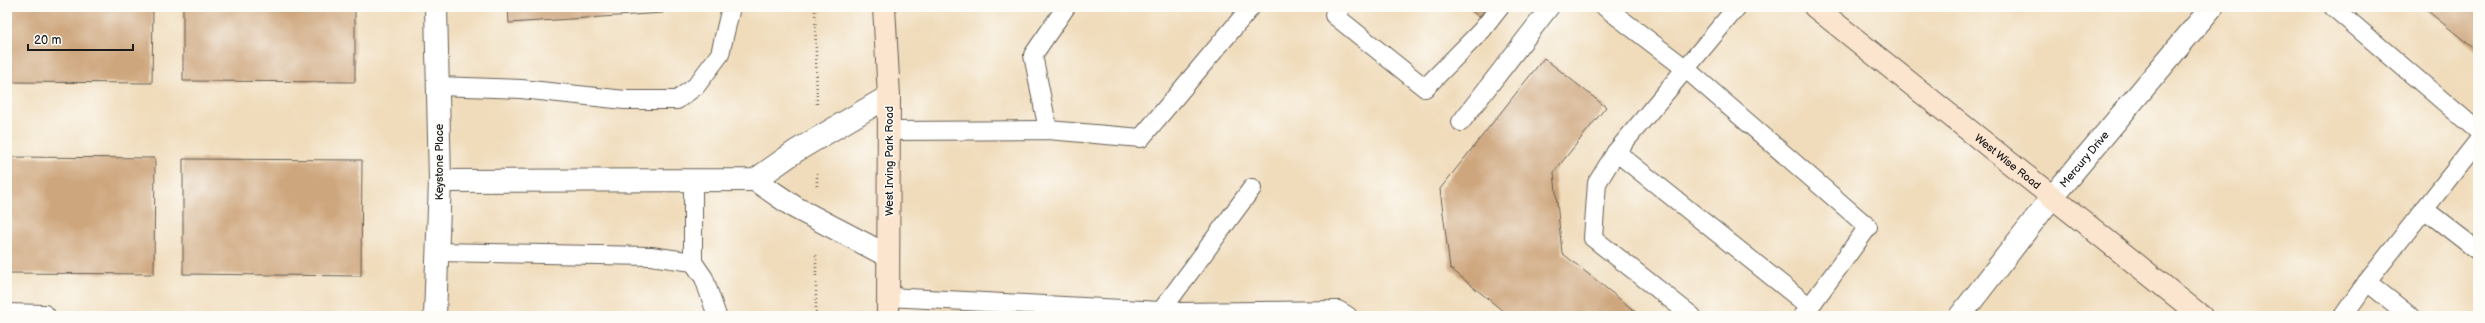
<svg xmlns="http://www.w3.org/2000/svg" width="2485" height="323" viewBox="0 0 2485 323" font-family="'Balsamiq Sans',sans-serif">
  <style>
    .building { fill: #cea67d }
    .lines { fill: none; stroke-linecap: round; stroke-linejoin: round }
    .lane-casing { stroke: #665f54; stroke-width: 20 }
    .street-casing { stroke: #665f54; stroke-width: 24 }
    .secondary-casing { stroke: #665f54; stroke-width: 24 }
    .path { stroke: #665f54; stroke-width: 2.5; stroke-dasharray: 1 3; stroke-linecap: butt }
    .lane { stroke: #fff; stroke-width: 18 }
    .street { stroke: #fff; stroke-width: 22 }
    .secondary { stroke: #fce5cf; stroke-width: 22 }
    .labels { text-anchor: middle; stroke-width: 3; stroke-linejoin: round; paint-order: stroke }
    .street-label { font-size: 11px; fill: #1c1c1c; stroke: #fdfcf7 }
  </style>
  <rect width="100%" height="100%" fill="#fdfcf7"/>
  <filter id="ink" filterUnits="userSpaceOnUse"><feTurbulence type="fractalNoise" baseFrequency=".025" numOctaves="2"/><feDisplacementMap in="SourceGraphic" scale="8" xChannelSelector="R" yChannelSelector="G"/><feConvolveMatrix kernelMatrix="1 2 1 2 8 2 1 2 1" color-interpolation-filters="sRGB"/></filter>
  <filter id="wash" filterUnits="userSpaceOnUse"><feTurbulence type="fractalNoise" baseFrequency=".012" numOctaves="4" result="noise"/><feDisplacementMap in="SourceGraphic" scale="16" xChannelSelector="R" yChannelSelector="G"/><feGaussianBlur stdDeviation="0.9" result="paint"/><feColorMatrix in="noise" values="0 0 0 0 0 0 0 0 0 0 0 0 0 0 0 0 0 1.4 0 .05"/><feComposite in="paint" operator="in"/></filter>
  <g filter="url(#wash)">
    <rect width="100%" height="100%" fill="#f0dcbb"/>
    <g id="blocks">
      <g class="building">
        <polygon points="7,7 153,7 152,83 7,82"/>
        <polygon points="183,7 355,7 355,82 183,81"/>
        <polygon points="508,7 662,7 663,13 509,23"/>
        <polygon points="1467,7 1487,7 1479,17"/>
        <polygon points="2423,7 2478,7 2478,52"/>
        <polygon points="1544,58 1606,107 1554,172 1562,253 1641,316 1509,316 1450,268 1440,189"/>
        <polygon points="7,157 155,158 154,274 7,273"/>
        <polygon points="183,159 362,160 361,276 183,274"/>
      </g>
    </g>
  </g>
  <g filter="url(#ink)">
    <use href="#blocks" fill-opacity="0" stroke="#665f54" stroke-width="1"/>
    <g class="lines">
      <g class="lane-casing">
        <g id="lane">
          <polyline points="1341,7 1334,15 1425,88 1482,30 1500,7"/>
          <polyline points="1605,7 1686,69 1868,227 1803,316"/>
          <polyline points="2333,7 2478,131"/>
          <polyline points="438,86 521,89 625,100 677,100 696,86 720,54 731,7"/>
          <polyline points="1461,122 1550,7"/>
          <polyline points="1048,130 1033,55 1066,7"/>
          <polyline points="889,131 1048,130 1141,138 1251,7"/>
          <polyline points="1616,152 1810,307"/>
          <polyline points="2424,209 2478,251"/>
          <polyline points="437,252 651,256 693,262 704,278 717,316"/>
          <polyline points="693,262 693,181"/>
          <polyline points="2367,282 2410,316"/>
          <polyline points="888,297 1180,312 1338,310 1348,316"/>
          <polyline points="1161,311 1252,188"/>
          <polyline points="1692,316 1593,238 1597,183 1616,152 1737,7"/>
          <polyline points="2343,316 2367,282 2478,141"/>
        </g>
      </g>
      <g class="street-casing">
        <g id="street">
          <polyline points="755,180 796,208 888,256"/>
          <polyline points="440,181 755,180 796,151 889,96"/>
          <polyline points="7,315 44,316"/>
          <polyline points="435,316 440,181 436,7"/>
          <path id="s1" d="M1960,316L2053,196L2212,7"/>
        </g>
      </g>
      <g class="secondary-casing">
        <g id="secondary">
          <polyline points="884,7 889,96 888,316"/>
          <path id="s2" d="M1815,7L2201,316"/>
        </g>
      </g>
      <g class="path">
        <polyline points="815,7 817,104"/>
        <polyline points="817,186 817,173"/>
        <polyline points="816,316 816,253"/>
      </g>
      <use href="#lane" class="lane"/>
      <use href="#street" class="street"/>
      <use href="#secondary" class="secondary"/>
    </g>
  </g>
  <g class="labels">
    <g class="street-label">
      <text dy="4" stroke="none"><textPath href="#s1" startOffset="200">Mercury Drive</textPath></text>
      <text transform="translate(889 161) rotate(-90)" y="4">West Irving Park Road</text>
      <text dy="4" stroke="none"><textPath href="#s2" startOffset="247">West Wise Road</textPath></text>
      <text transform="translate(439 162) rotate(-90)" y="4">Keystone Place</text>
    </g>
  </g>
  <rect width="2485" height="323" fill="none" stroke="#fdfcf7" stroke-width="24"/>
  <path d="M28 44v6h105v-6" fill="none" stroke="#1c1c1c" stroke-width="2"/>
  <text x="34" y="44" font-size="12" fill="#1c1c1c" stroke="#fdfcf7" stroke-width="3" paint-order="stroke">20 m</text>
</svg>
